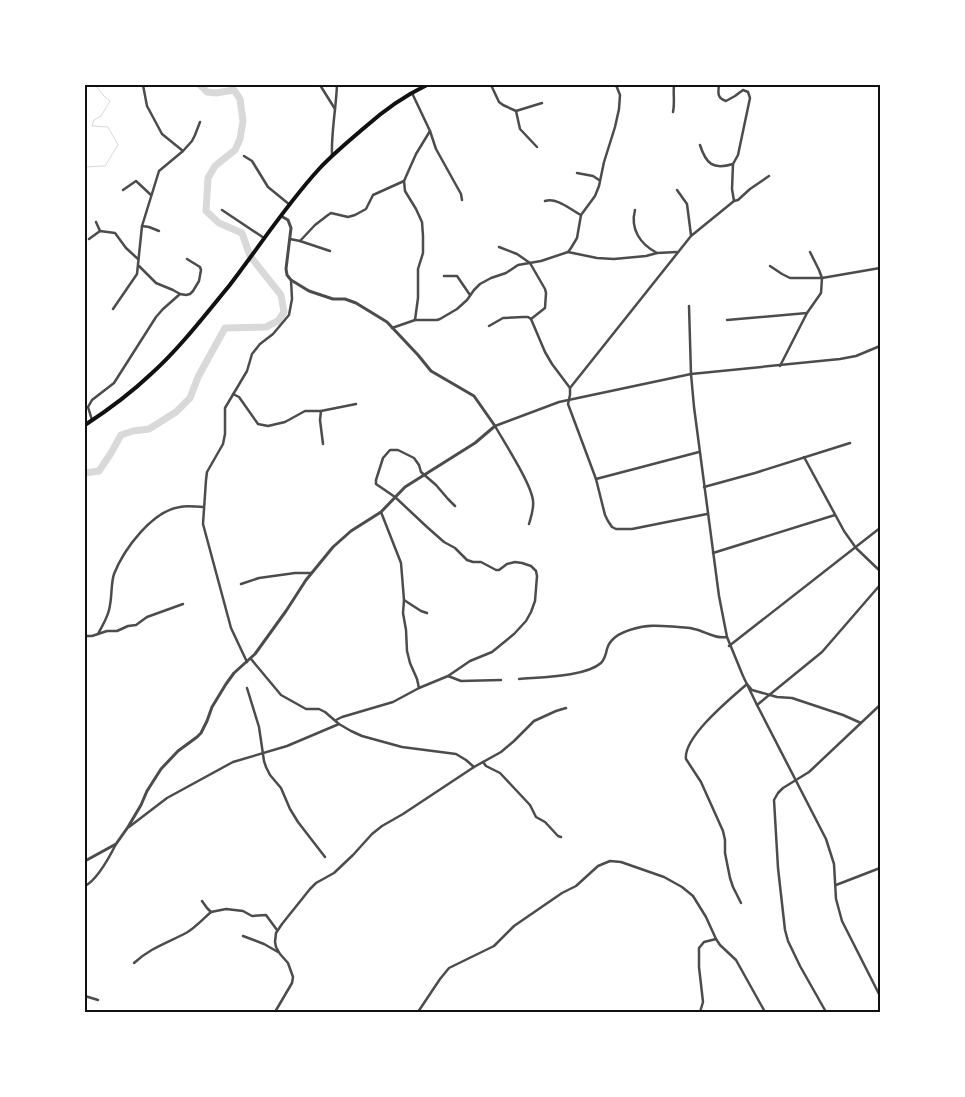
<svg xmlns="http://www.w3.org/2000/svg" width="965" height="1097" viewBox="0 0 965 1097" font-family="'Varela Round',sans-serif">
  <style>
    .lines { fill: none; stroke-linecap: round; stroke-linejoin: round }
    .stream { stroke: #d9d9d9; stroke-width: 1 }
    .river { stroke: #d9d9d9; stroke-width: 7 }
    .minor { stroke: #4c4c4c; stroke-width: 2.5 }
    .tertiary { stroke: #4c4c4c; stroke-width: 3 }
    .trunk { stroke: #111; stroke-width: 4 }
    .neatline { fill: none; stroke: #111; stroke-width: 2 }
  </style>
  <rect width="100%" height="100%" fill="#fff"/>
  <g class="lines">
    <polyline class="stream" points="85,167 105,166 118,145 108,127 92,126 94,120 101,116 110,101 103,95 97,87 97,85"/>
    <polyline class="river" points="85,473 99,471 111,453 121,435 133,431 149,429 176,412 190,398 198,377 225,328 266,327 278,321 284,312 281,295 250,256 242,233 219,223 206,211 208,178 215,166 235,150 240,139 243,121 240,99 234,90 216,93 207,92 200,85"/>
    <g class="minor">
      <polyline points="143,85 147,106 162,134 183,151"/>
      <polyline points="320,85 335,109"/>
      <polyline points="491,85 499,102 503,105 516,111 542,103"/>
      <path d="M719,85C718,93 717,98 726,101L735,96L743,90L748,92L750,98L738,155L733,164L732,189L734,201"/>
      <polyline points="412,93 430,131 416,154 404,181 405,191 416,209 422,222 423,236 423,253 418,269 418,298 415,320"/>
      <polyline points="516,111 520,129 537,147"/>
      <path d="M673,112C675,103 673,94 674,85"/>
      <polyline points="430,131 436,149 461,194 462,200"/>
      <path d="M700,145C706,164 713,170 733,164"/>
      <polyline points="244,156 252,161 268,187 290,205"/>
      <path d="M332,156C331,133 336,109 337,85"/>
      <polyline points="577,173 593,176 599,180"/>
      <polyline points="123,190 136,181 151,195"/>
      <polyline points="677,190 687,204 691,235"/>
      <path d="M545,201C557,197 571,210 581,215"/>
      <polyline points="222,210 264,238"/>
      <path d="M635,210C630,229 640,244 657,253"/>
      <polyline points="96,222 100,231"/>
      <polyline points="142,226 149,227 159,231"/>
      <polyline points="89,239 100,231 115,233 126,248 138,259"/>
      <polyline points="290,239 300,241 330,251"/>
      <polyline points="300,241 315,225 328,215 331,213 348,217 355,215 366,209 373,195 404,181"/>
      <polyline points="499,247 517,254 530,263 545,289 546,293 545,308 531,319"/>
      <polyline points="568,252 597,258 614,259 646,256 657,253 677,252"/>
      <polyline points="139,266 156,283 173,290 180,294 186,295 190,294 193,291 199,281 201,270 200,267 187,259"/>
      <polyline points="770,266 782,274 790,278 822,278 880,268"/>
      <polyline points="444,276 457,276 470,295"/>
      <polyline points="689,306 691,374 694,407 719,596 727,637 743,676 757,705 826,839 834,864 836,899 842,921 880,996"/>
      <polyline points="113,309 137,274 142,226 159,171 183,151 192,141 195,135 200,122"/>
      <polyline points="727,320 807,313"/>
      <polyline points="489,326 503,318 523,317 528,317 531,319 545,352 552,364 570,388 570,395 568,404 596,479 605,515 608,521 612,527 616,529 632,529 707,514"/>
      <polyline points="392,328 415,320 437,320 440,319 457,309 467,300 474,290 480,284 491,278 506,273 518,265 541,261 568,252 571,248 577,238 581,215 595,196 599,186 604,162 615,127 619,109 620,95 616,85"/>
      <polyline points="780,366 807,313 821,293 822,278 819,270 810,252"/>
      <polyline points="570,388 691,236 734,201 738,200 750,189 769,176"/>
      <polyline points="233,394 239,397 258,424 268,426 285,422 305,411 321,411 356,404"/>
      <polyline points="321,411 320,420 323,444"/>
      <polyline points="92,420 88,407 92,400 114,383 156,317 163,309 180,294"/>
      <polyline points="804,457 844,531 856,548 880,571"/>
      <polyline points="596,479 699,452"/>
      <polyline points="704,487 755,473 850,443"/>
      <polyline points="381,512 401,563 404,600 403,613 406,630 407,651 410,663 417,679 419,688"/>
      <path d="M529,524C531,517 534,509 533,501C532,485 504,442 495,426L559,402L691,374L840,359L856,356L880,346"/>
      <polyline points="713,553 835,515"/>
      <polyline points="241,584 259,578 295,573 311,573"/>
      <polyline points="404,600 421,611 427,613"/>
      <path d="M98,634C103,624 109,616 110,605C112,595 111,583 114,574C124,549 152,511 180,507C187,505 196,507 203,507"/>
      <polyline points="85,636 92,636 107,631 117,631 128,626 136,625 147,617 183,604"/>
      <polyline points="729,646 880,528"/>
      <polyline points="251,659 281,695 306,709 319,709 325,712 339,724 351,731 362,736 402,747 456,754 466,760 474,767"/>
      <polyline points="247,662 231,628 203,524 206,480 207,472 223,444 225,434 225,408 247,371 252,354 260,344 273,334 289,315 292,299 291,280"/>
      <polyline points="448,676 461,681 501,680"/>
      <path d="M519,679C540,677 585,677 601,663C605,659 606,654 607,649C610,638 622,632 633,629C648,624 663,626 678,627C684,628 689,627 694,629C705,631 714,639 727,637"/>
      <polyline points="247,688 259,727 264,761 266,767 270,775 281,788 290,809 298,822 325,857"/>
      <polyline points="757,705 822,652 880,585"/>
      <polyline points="336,720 342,717 393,702 419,688 448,676 470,661 492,652 514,634 526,621 531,612 535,601 537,576 536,571 531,566 522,563 515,562 507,564 499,570 496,570 481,562 473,562 467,560 455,548 444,542 427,527 395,497 376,484 376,480 383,458 390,450 398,450 414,458 419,465 421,472 436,485 448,499 455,506"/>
      <polyline points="483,762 486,766 500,773 530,805 536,817 545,822 558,836 561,837"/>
      <polyline points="129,827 167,798 233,762 287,746 339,724"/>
      <polyline points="836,885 880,868"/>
      <path d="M85,886C98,879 109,858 116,844"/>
      <polyline points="202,901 207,908 211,912 226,909 243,911 252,916 266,915 277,930"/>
      <path d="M741,903L733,887L730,878L725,853V840L723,831L701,782L686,759C683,737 731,698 747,684L752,690L777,697L792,698L843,715L861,723"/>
      <polyline points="243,936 264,944 278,952"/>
      <path d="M134,963C150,948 167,943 186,933C195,928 203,919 211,912"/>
      <polyline points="85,996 98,1000"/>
      <polyline points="275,1012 292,983 293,977 288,963 280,954 276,947 275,942 276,933 282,924 310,889 316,883 334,873 353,855 372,834 382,826 403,814 474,767 501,752 514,741 534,721 556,711 566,708"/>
      <polyline points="418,1012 440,979 449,968 494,946 514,926 562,893 576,886 598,866 610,861 621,862 664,877 682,887 693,896 706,917 716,939 720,945 736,960 765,1012"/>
      <polyline points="700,1012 703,1002 699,967 699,948 704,942 716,939"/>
      <polyline points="826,1012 800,966 788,941 785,930 778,868 774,800 778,793 783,788 809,772 880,705"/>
    </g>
    <polyline class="tertiary" points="85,861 116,844 128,827 141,805 147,791 161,769 178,751 197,737 201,733 207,721 212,707 226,684 234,673 255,654 286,611 306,580 333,547 351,531 381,512 405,487 475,443 495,426 474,396 431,371 418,355 387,322 356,303 345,299 333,299 309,291 291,280 287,275 286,269 291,228 288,220 281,216"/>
    <path class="trunk" d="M85,425C108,410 131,393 151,374C179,349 205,315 229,286C259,247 286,205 319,169C333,154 349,141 364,128C383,111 404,96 427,85"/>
  </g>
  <rect width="965" height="1097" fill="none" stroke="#ffffff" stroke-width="172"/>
  <rect x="86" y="86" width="793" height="925" class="neatline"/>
</svg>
